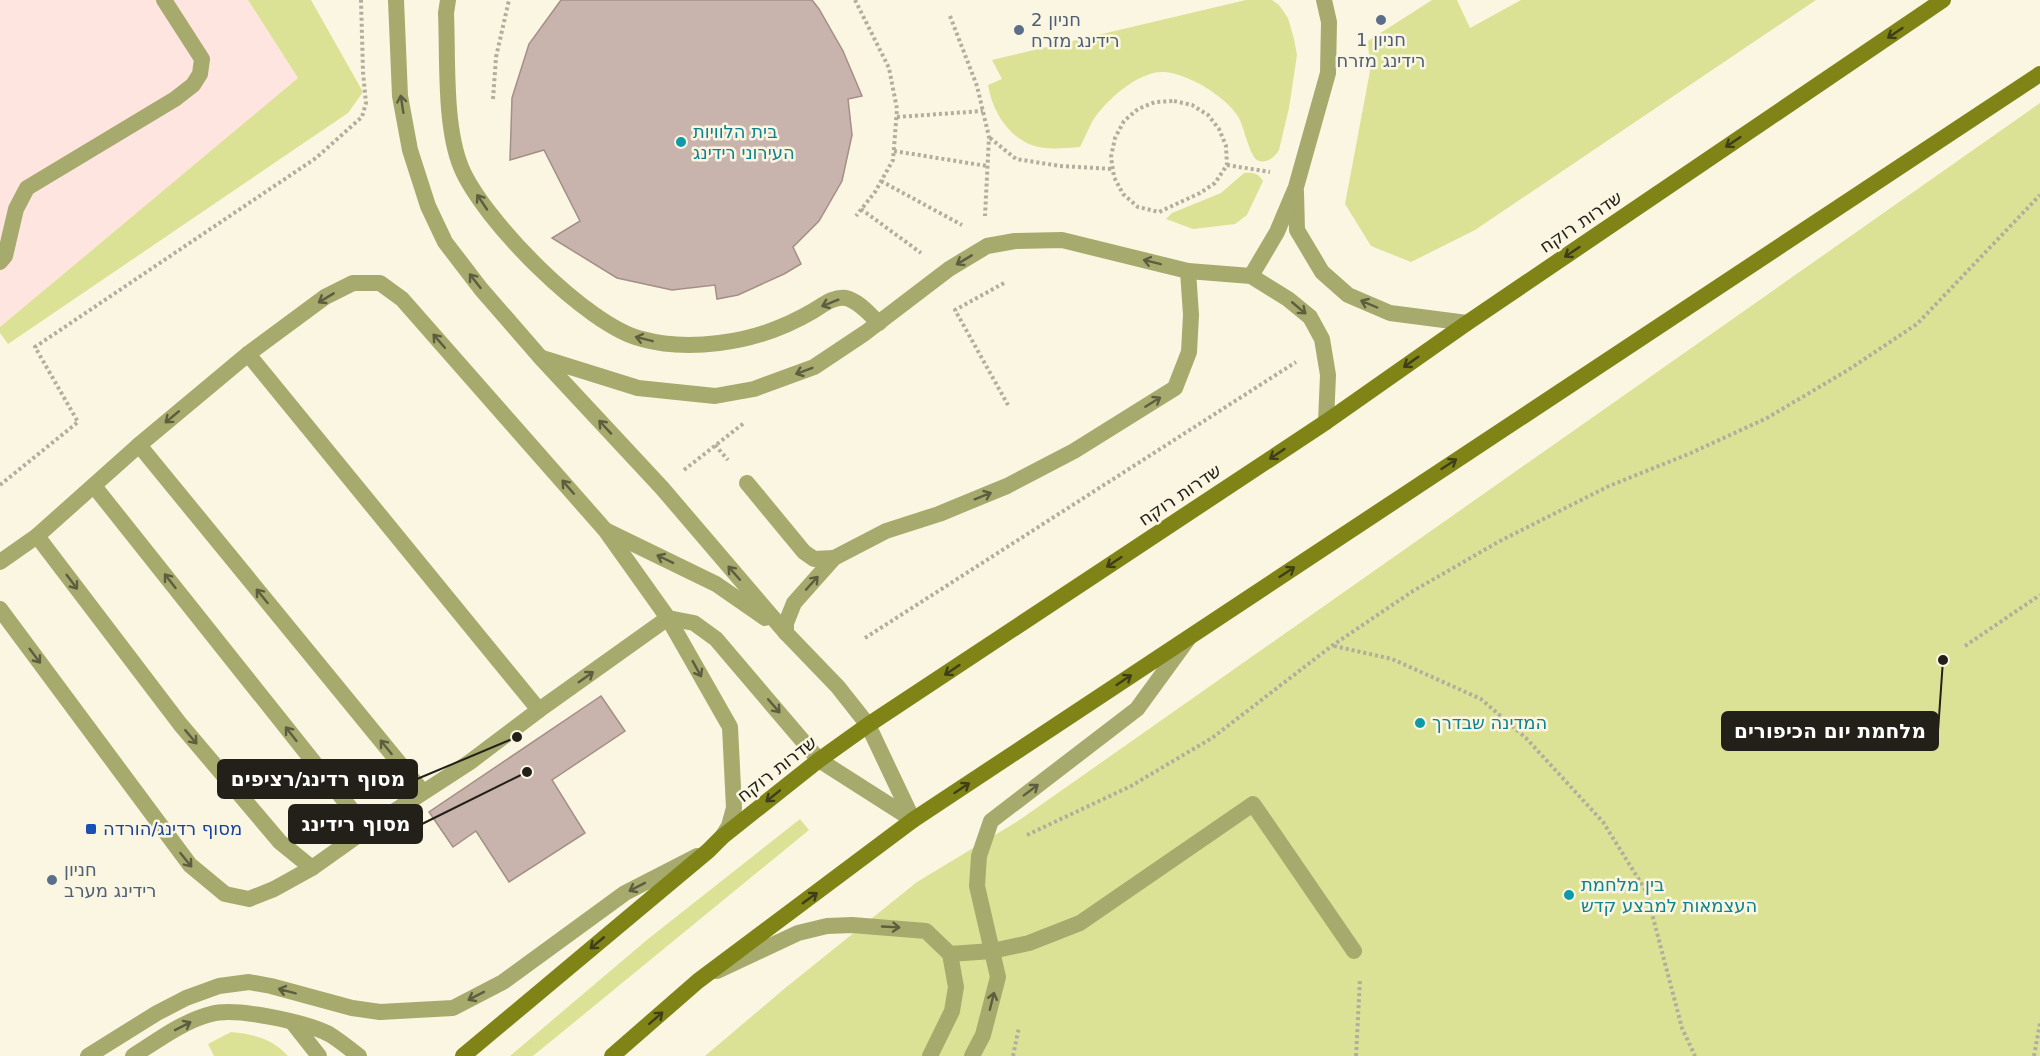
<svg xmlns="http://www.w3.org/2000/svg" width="2040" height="1056" viewBox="0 0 2040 1056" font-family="'DejaVu Sans',Heebo,sans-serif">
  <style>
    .industrial { fill: #ffe5df }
    .green { fill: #dce295 }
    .building { fill: #c9b4ad; stroke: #a38f88; stroke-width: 1.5 }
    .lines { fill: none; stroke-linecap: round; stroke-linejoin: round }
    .path { stroke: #b2ae9e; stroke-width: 4; stroke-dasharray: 3 3; stroke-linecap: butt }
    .service { stroke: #a6aa6d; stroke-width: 16 }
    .secondary { stroke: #808416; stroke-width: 16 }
    .oneway { stroke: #3e3e18 }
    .oneway2 { stroke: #5d5e3f }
    .service-dot { fill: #5c6f8a; stroke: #fbf6e2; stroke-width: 2 }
    .culture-dot { fill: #0f9aa8; stroke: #fbf6e2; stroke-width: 2 }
    .transit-dot { fill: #1a4fb4; stroke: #fbf6e2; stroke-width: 2 }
    .labels { text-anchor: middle; stroke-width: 5; stroke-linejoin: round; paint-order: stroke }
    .service-label { font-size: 18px; fill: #4e5e75; stroke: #fbf6e2; text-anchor: start }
    .culture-label { font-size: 18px; fill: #0d838f; stroke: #fbf6e2; text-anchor: start }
    .street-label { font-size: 18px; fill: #222019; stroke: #fbf6e2 }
    .transit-label { font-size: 18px; fill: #164399; stroke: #fbf6e2; text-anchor: start }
    .leader { fill: none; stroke: #222019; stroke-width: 2 }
    .callout-dot { fill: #222019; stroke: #fbf6e2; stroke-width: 2 }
    .callout { fill: #222019; stroke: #222019; stroke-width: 2 }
    .callout-label { font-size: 20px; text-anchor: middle; font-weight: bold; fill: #fff }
  </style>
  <rect width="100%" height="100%" fill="#fbf6e2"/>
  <polygon class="industrial" points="0,0 248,0 298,78 0,327"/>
  <g class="green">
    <polygon points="248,0 311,0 363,92 348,113 8,344 0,333 0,327 298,78"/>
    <path d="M1246,0H1272L1279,5L1288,18L1294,39L1297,55L1289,108L1279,150C1275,157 1266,165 1257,160C1250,156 1244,128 1239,118C1231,105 1218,95 1205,87C1193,80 1176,72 1162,72C1137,72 1104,102 1092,122C1088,130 1084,139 1080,147C1064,148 1045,151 1029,144C1006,134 992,109 988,85L1002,79L992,60Z"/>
    <polygon points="1432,0 1457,0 1470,28 1521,0 1816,0 1475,230 1411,262 1371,246 1345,204 1370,71 1368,41"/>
    <polygon points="2040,103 2040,1056 705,1056 784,989 917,882 1018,821"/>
    <path d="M1244,173C1253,172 1258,173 1263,181L1247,215L1235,224L1193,229L1166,219L1172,213L1221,193Z"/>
    <polygon points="800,819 809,830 533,1056 510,1056 648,939"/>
    <path d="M231,1032C253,1034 273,1039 288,1056H214L208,1044Z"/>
  </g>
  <g class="building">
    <polygon points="561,0 812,0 819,9 843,51 862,96 848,99 852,135 842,181 819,221 793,247 801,264 784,274 738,295 717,299 715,285 672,290 617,278 552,238 580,221 544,150 510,160 512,98 529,44"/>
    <polygon points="601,696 625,731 552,780 585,833 509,882 476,831 453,847 429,812"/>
  </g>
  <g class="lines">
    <g class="path">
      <polyline points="855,0 889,68 897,109 893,160 875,192 856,216"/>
      <polyline points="950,16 977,86 989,137 985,216"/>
      <polyline points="493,99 496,57 509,0"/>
      <polygon points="1174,101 1192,105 1208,115 1219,129 1226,146 1227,165 1215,183 1200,193 1159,212 1138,207 1123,194 1114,177 1111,157 1115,138 1124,121 1138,109 1155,102"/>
      <polyline points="897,117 983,111"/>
      <polyline points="990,138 1016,159 1060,166 1113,169"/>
      <polyline points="894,151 987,166"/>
      <polyline points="1227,165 1270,172"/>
      <polyline points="881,181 962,225"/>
      <polyline points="861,209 921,253"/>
      <polyline points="1004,283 955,310 1008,405"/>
      <polyline points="715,445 728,460"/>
      <polyline points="684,470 744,423"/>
      <polyline points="0,485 78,422 35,347 316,158 362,117 366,103 363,72 361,0"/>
      <polyline points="865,638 1296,362"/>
      <polyline points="1334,646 1392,659 1481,699 1526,738 1603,822 1646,891 1682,1028 1695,1056"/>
      <polyline points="1965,646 2040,595"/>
      <polyline points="1027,835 1131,786 1212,738 1333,645 1413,591 1498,542 1609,486 1691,453 1767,418 1848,370 1917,324 2040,195"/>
      <polyline points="1013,1056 1019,1027"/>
      <polyline points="1356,1056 1360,979"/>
      <polyline points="2034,1056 2040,1023"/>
    </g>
    <g class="service">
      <polyline points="396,0 400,96 410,150 428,206 445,242 481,289 541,358 662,488 786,633 838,687 868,725 913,820"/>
      <path d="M448,0L446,13C448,58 444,126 461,167C482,219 587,326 642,339C667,346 694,346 719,343C753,339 784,328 813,311C823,305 834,296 846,298C859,301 870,315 879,323"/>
      <polyline points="1296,192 1297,230 1322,272 1348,295 1390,313 1467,323"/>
      <polyline points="0,262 5,256 16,209 27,188 175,99 193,85 200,74 202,59 164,0"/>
      <polyline points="1251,276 1277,232 1296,187 1328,73 1329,22 1324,0"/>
      <polyline points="248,354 539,710"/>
      <polyline points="542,358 638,388 715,396 754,389 814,367 865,333 949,269 987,246 1015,241 1062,240 1188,271 1251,276 1288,299 1310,317 1322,339 1328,375 1326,422"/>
      <polyline points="139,445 423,792"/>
      <polyline points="747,483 804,552 814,559 834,558"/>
      <polyline points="94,486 367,829"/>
      <polyline points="607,531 716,584 765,618"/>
      <polyline points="37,536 180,724 280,842 312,868"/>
      <polyline points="0,562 37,536 139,445 248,354 325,297 353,283 380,283 402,299 606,531 668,618 730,727 734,808 729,826 722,837"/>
      <polyline points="0,609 190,865 225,894 249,899 274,889 312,868 367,829 470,762 539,710 668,618 694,623 716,639 819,760 913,820"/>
      <polyline points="786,633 786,623 794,603 834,558 886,531 939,514 1007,486 1074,451 1175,388 1189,352 1191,315 1188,271"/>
      <polyline points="950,954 992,951 1029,943 1080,923 1253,804 1354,951"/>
      <polyline points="717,971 798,933 827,926 852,925 926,931 950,954 956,987 952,1011 930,1056"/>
      <polyline points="293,1023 319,1056"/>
      <polyline points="88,1056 157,1013 186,998 219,986 249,982 271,986 352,1008 380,1012 453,1008 503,982 625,893 697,856"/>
      <path d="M133,1056C157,1041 183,1021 211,1014C236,1007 305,1022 329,1034C339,1040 350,1049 359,1056"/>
      <polyline points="972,1056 983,1035 998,977 977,886 979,856 991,821 1137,709 1188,639"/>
    </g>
    <g class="secondary">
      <polyline points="463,1056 708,851 722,837 819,760 868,725 1326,422 1467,323 1943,0"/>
      <polyline points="612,1056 698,981 913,820 2040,74"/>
    </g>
  </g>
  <defs><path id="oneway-shaft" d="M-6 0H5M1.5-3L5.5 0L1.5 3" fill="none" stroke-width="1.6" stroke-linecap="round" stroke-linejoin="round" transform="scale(1.5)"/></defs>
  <g class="oneway">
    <use href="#oneway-shaft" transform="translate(1895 33) rotate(146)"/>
    <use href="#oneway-shaft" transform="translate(1733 142) rotate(146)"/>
    <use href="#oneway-shaft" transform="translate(1572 252) rotate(146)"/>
    <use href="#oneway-shaft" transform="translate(1411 362) rotate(145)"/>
    <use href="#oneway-shaft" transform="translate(1277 454) rotate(146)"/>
    <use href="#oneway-shaft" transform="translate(1449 464) rotate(-33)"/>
    <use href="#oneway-shaft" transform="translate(1114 562) rotate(146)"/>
    <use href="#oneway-shaft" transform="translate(1287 572) rotate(-33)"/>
    <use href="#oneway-shaft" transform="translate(952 670) rotate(146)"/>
    <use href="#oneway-shaft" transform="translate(1124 680) rotate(-34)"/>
    <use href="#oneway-shaft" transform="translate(962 788) rotate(-34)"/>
    <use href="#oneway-shaft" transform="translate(773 796) rotate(141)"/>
    <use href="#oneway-shaft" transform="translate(810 898) rotate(-36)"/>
    <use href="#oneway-shaft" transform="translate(597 943) rotate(140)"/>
    <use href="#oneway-shaft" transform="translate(656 1018) rotate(-41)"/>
  </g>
  <g class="oneway2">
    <use href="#oneway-shaft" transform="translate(402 104) rotate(-99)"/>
    <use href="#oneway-shaft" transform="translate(482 202) rotate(-124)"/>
    <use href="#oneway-shaft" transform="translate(964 260) rotate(149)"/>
    <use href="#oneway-shaft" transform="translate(1152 262) rotate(-166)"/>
    <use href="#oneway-shaft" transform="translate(475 281) rotate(-128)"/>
    <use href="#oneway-shaft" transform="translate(326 298) rotate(149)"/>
    <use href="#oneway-shaft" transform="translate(830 303) rotate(158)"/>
    <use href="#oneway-shaft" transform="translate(1369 304) rotate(-157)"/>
    <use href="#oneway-shaft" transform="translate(1299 308) rotate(40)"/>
    <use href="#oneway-shaft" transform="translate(644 339) rotate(-166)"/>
    <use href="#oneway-shaft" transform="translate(439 341) rotate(-131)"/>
    <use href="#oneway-shaft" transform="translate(804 371) rotate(159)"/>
    <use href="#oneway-shaft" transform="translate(1153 402) rotate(-32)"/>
    <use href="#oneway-shaft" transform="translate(172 417) rotate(140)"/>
    <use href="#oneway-shaft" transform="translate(605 427) rotate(-133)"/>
    <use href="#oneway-shaft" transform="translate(568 487) rotate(-131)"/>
    <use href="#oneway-shaft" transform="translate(983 496) rotate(-22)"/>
    <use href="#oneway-shaft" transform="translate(665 559) rotate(-154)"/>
    <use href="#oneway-shaft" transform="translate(734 573) rotate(-131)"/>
    <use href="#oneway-shaft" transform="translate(170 581) rotate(-128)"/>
    <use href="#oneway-shaft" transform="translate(72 582) rotate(53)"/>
    <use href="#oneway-shaft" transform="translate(812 583) rotate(-48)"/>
    <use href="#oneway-shaft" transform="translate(262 596) rotate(-129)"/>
    <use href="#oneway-shaft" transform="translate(35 656) rotate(53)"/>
    <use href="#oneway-shaft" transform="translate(697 669) rotate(61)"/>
    <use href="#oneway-shaft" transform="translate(586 677) rotate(-35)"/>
    <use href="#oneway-shaft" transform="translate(774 706) rotate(49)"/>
    <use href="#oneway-shaft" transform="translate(291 734) rotate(-128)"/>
    <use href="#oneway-shaft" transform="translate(191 737) rotate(50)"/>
    <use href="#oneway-shaft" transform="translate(386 747) rotate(-129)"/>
    <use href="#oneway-shaft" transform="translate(1031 790) rotate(-37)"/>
    <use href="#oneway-shaft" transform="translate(186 860) rotate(51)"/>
    <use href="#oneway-shaft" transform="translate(637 887) rotate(153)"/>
    <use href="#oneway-shaft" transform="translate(891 927) rotate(3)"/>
    <use href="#oneway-shaft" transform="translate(287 991) rotate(-165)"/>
    <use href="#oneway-shaft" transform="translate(476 996) rotate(153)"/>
    <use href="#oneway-shaft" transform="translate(992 1001) rotate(-76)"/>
    <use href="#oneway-shaft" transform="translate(183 1026) rotate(-27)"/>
  </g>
  <g class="service-dot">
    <circle cx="1381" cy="20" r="6"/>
    <circle cx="1019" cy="30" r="6"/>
    <circle cx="52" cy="880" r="6"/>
  </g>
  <g class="culture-dot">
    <circle cx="681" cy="142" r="6"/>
    <circle cx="1420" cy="723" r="6"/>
    <circle cx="1569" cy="895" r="6"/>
  </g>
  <rect class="transit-dot" x="85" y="823" width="12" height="12" rx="3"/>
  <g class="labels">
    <g class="service-label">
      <text x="1031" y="26">2 חניון<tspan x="1031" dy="21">רידינג מזרח</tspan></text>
      <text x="1381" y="46" text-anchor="middle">1 חניון<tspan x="1381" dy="21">רידינג מזרח</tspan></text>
      <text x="64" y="876">חניון<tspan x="64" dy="21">רידינג מערב</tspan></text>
    </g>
    <g class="culture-label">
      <text x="693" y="138">בית הלוויות<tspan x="693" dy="21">העירוני רידינג</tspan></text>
      <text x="1432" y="729">המדינה שבדרך</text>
      <text x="1581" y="891">בין מלחמת<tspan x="1581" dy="21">העצמאות למבצע קדש</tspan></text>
    </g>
    <g class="street-label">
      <text transform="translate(1581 222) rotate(-34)" y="6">שדרות רוקח</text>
      <text transform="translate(1180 495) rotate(-34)" y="6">שדרות רוקח</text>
      <text transform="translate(777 769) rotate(-38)" y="6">שדרות רוקח</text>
    </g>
    <g class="transit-label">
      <text x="103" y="835">מסוף רדינג/הורדה</text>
    </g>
  </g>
  <path class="leader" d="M1943 660L1938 731M517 737L417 779M527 772L422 824"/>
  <g class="callout-dot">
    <circle cx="1943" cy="660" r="6"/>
    <circle cx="517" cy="737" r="6"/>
    <circle cx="527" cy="772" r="6"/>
  </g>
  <g class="callout">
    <rect x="1722" y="712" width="216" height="38" rx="6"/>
    <rect x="218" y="760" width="199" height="38" rx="6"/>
    <rect x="289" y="805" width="133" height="38" rx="6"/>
  </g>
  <g class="callout-label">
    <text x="1830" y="738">מלחמת יום הכיפורים</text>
    <text x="318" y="786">מסוף רדינג/רציפים</text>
    <text x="356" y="831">מסוף רידינג</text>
  </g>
</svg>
